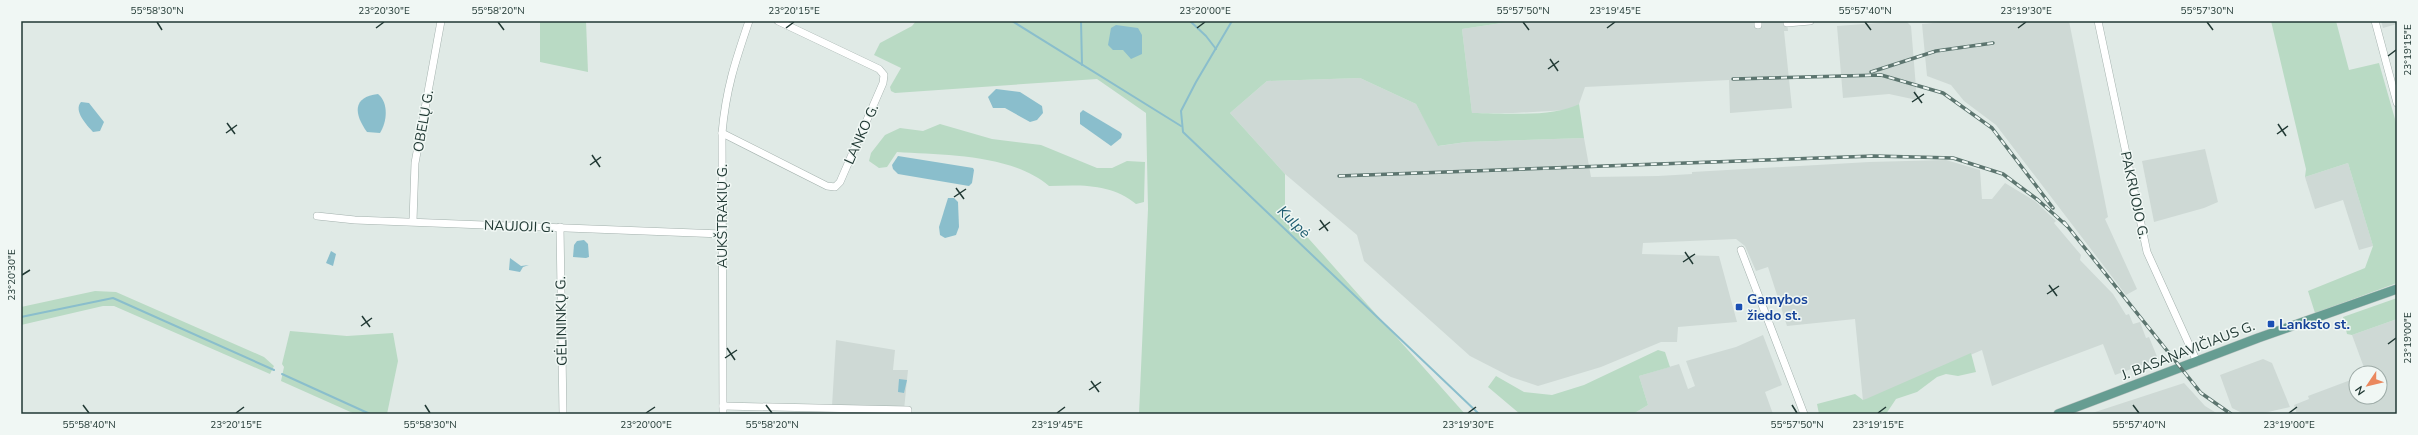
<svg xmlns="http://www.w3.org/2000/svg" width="2418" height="435" viewBox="0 0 2418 435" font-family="'Nunito Sans',sans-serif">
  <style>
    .built { fill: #ced9d5 }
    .green { fill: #b9dac4 }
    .water { fill: #8abecc }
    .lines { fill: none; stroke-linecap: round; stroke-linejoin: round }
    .stream { stroke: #8abecc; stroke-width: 2 }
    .minor-casing { stroke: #a3b1ad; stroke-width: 8 }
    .major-casing { stroke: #bcc4c2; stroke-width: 10 }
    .minor { stroke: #fff; stroke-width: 7 }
    .major { stroke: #669d92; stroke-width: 9 }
    .rail-casing { stroke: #5c756f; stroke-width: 3.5 }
    .rail { stroke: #f0f7f4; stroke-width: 2; stroke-dasharray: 6; stroke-linecap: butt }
    .ticks { fill: none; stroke: #213934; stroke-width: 1.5 }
    .transit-dot { fill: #1a4fb4; stroke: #f0f7f4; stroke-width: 1.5 }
    .labels { text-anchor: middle; stroke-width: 3; stroke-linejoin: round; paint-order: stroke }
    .street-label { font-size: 14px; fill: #213934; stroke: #f0f7f4 }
    .transit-label { font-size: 14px; font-weight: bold; fill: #164399; stroke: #f0f7f4; text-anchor: start }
    .water-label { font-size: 15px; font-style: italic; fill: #205e71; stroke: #f0f7f4 }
    .neatline { fill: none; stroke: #213934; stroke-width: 1.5 }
    .ticks-label { font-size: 10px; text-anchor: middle; fill: #213934 }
  </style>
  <rect width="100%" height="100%" fill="#e0eae6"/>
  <g class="built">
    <polygon points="1515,21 1787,21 1788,31 1784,31 1792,108 1730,113 1729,80 1585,87 1579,104 1568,110 1513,113 1472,113 1462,29"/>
    <polygon points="1906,21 1911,26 1917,100 1889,94 1843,98 1837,26"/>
    <polygon points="1955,21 2069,21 2108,217 2105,219 2137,289 2126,295 1996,125 1964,101 1951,85 1927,76 1922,24"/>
    <polygon points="2381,21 2397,21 2397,24 2383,28"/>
    <polygon points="1360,78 1416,104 1439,146 1466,142 1584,138 1591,177 1658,176 1692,174 1692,172 1869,162 1946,160 1980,170 1982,199 1992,199 2005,183 2035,201 2056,221 2054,223 2081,255 2080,260 2113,294 2126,315 2129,314 2133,324 2140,322 2146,338 2149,337 2158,359 2115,375 2103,344 1992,386 1982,350 1863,401 1855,319 1787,326 1768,267 1756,271 1745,246 1736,239 1643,243 1642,254 1719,256 1737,322 1678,327 1677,342 1661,342 1601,367 1538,386 1511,377 1470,356 1364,261 1357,235 1285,174 1230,113 1267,81"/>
    <polygon points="2205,149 2218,202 2204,208 2154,222 2142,161"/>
    <polygon points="2348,163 2373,246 2359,250 2343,200 2315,209 2305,177"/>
    <polygon points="2397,319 2397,414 2297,414 2294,405 2309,399 2308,396 2356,378 2356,397 2380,397 2380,373 2366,373 2352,335"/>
    <polygon points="1763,335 1782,385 1765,392 1773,414 1633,414 1648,405 1639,376 1679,364 1688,389 1695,386 1686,361 1736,347"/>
    <polygon points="836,340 895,350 893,370 908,370 904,410 832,406"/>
    <polygon points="2263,359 2272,363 2290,407 2259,414 2244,414 2232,408 2220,375"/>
    <polygon points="2184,383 2205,406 2218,414 2089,414"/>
  </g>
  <g class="green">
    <polygon points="540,21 586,21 588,72 540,62"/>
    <path d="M916,21H1515L1462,29L1472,113C1503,113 1552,118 1579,104L1584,138L1466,142L1438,146L1416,104L1360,78L1267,81L1230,113L1285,174V212L1465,414H1139L1148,209L1146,113L1097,79L895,93L891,91L890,87L901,68L874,55L880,43L912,26Z"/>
    <polygon points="2271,21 2336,21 2349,70 2379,63 2397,126 2397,283 2315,313 2308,291 2365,268 2373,246 2348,163 2305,177 2306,169"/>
    <path d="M940,124L992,139L1041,145L1097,168H1112L1127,161L1145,162L1144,202L1136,204C1111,183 1080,185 1049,186C1012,154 944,155 897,152L887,167L879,168L869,161L871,153L885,135L900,128L923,131Z"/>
    <polygon points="95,291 116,292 264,357 274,366 270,374 114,306 103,306 21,325 21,307"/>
    <polygon points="2397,298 2397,319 2352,335 2347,334 2343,317"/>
    <polygon points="290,331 347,336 393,333 398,361 387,414 355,414 281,381 284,367 282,364"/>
    <polygon points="1658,350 1665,352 1670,367 1639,376 1648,405 1633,414 1520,414 1488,387 1496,376 1524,392 1552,395 1584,385"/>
    <polygon points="1971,353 1976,372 1958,376 1946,374 1937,377 1917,392 1896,399 1886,414 1819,414 1817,404 1855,394 1863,400 1866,399"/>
  </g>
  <g class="water">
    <polygon points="1116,25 1138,28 1142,35 1142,54 1131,59 1123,50 1113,50 1108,45 1111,28"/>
    <polygon points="996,89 1020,92 1042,106 1043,113 1037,120 1030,122 1005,108 993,108 988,97"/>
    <path d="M378,94C389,103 387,122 380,133L367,132C354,114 352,97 378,94Z"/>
    <path d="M81,102L89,103L104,122L100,131L93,132C87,125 73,111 81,102Z"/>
    <polygon points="1083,110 1120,132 1122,134 1121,138 1111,146 1080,124 1080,113"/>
    <polygon points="898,156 973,168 974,170 972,183 969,186 898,174 893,169 892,165"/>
    <polygon points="948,198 954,198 958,202 959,227 956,235 945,238 940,235 939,227"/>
    <polygon points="584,240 588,244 589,257 586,258 573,257 574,245 577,241"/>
    <polygon points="331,251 336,254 333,266 326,263"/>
    <polygon points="510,258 521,266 529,265 523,267 520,272 509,270"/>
    <polygon points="899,379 907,380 904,393 898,392"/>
  </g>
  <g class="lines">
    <g class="stream">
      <polyline points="1012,21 1181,126"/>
      <polyline points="1081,21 1082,65"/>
      <polyline points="1190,21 1206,36 1216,49"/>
      <polyline points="1232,21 1196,82 1181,111 1183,132 1479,414"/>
      <polyline points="21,317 113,298 274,370"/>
      <polyline points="282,374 370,414"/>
    </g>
    <g class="minor-casing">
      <g id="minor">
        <polyline points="1758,21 1758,25"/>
        <polyline points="2098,21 2147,252 2197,362"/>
        <polyline points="2375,21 2397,103"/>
        <polyline points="1787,23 1810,21"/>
        <polyline points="722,133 827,186 835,187 840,182 883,83 884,75 879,69 778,21"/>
        <polyline points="317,216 355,220 722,234"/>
        <polyline points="413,221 415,163 441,21"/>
        <polyline points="560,227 563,414"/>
        <polyline points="1741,250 1804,414"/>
        <polyline points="723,406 908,410 908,414"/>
        <path d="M723,414L722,133C726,89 735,62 749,21"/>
      </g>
    </g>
    <g class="major-casing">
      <polyline id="major" points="2058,414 2258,338 2397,289"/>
    </g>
    <use href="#minor" class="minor"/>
    <use href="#major" class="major"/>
    <g class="rail-casing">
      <g id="rail">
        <polyline points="1871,72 1936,51 1993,43"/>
        <polyline points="1733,79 1881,75 1943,93 1992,128 2053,208"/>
        <polyline points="1339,176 1874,156 1953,158 2003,174 2038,200 2067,226"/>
        <polyline points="2064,222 2201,393 2231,414"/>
      </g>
    </g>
    <use href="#rail" class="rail"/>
  </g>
  <path class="ticks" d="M157,22L162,30M498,22L504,30M1523,22L1529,30M1865,22L1871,30M2207,22L2213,30M376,28L384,22M786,28L794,22M1197,28L1205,22M1607,28L1615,22M2018,28L2026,22M2388,56L2396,50M1550,59L1558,71M1548,69L1559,61M1914,92L1922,103M1912,102L1924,94M227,123L235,134M2278,124L2286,136M226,133L237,125M2277,134L2288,126M592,155L600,167M590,165L601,157M956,188L964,199M954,197L966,189M1320,220L1328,231M1319,230L1330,222M1685,252L1693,264M1683,262L1695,254M22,275L30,270M2049,285L2057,296M2047,294L2059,286M362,316L370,327M361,326L372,318M2388,344L2396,338M727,348L735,360M725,358L737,350M1091,381L1099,392M1089,390L1101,382M83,405L89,413M425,405L430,413M766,405L772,413M1792,405L1797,413M2133,405L2139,413M236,413L244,407M646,413L655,407M1057,413L1065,407M1468,413L1476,407M1878,413L1886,407M2289,413L2297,407"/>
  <g class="transit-dot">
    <rect x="1735" y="303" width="8" height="8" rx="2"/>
    <rect x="2267" y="320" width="8" height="8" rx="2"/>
  </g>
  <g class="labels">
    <g class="street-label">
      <text transform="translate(423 121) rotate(-80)" y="5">OBELŲ G.</text>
      <text transform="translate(861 134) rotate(-66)" y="5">LANKO G.</text>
      <text transform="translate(2135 195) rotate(78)" y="5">PAKRUOJO G.</text>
      <text transform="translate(722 216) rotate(-90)" y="5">AUKŠTRAKIŲ G.</text>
      <text transform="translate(519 226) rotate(2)" y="5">NAUJOJI G.</text>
      <text transform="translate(561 321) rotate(-91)" y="5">GĖLININKŲ G.</text>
      <text transform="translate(2188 350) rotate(-21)" y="5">J. BASANAVIČIAUS G.</text>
    </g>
    <g class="transit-label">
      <text x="1747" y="304">Gamybos<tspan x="1747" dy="16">žiedo st.</tspan></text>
      <text x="2279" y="329">Lanksto st.</text>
    </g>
    <g class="water-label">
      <text transform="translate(1294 222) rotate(44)" y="5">Kulpė</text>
    </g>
  </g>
  <rect width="2418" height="435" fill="none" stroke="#f0f7f4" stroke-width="44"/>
  <g transform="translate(2368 385) rotate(235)"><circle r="19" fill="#f0f7f4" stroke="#9daba7"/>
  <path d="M0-3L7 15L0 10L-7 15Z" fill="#ea885e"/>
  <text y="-6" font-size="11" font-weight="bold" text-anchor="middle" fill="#213934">N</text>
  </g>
  <rect x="22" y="22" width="2374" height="391" class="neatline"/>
  <g class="ticks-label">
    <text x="157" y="14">55°58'30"N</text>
    <text x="384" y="14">23°20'30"E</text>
    <text x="498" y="14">55°58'20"N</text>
    <text x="794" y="14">23°20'15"E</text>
    <text x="1205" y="14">23°20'00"E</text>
    <text x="1523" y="14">55°57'50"N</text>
    <text x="1615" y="14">23°19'45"E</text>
    <text x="1865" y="14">55°57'40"N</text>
    <text x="2026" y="14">23°19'30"E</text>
    <text x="2207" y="14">55°57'30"N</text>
    <text transform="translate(2407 50) rotate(-90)" y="4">23°19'15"E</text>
    <text transform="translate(11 275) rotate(-90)" y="4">23°20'30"E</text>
    <text transform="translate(2407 338) rotate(-90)" y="4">23°19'00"E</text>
    <text x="89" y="428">55°58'40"N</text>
    <text x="236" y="428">23°20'15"E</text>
    <text x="430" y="428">55°58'30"N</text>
    <text x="646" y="428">23°20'00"E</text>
    <text x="772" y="428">55°58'20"N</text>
    <text x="1057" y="428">23°19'45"E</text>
    <text x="1468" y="428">23°19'30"E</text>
    <text x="1797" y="428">55°57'50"N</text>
    <text x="1878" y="428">23°19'15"E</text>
    <text x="2139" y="428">55°57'40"N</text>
    <text x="2289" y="428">23°19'00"E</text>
  </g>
</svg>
